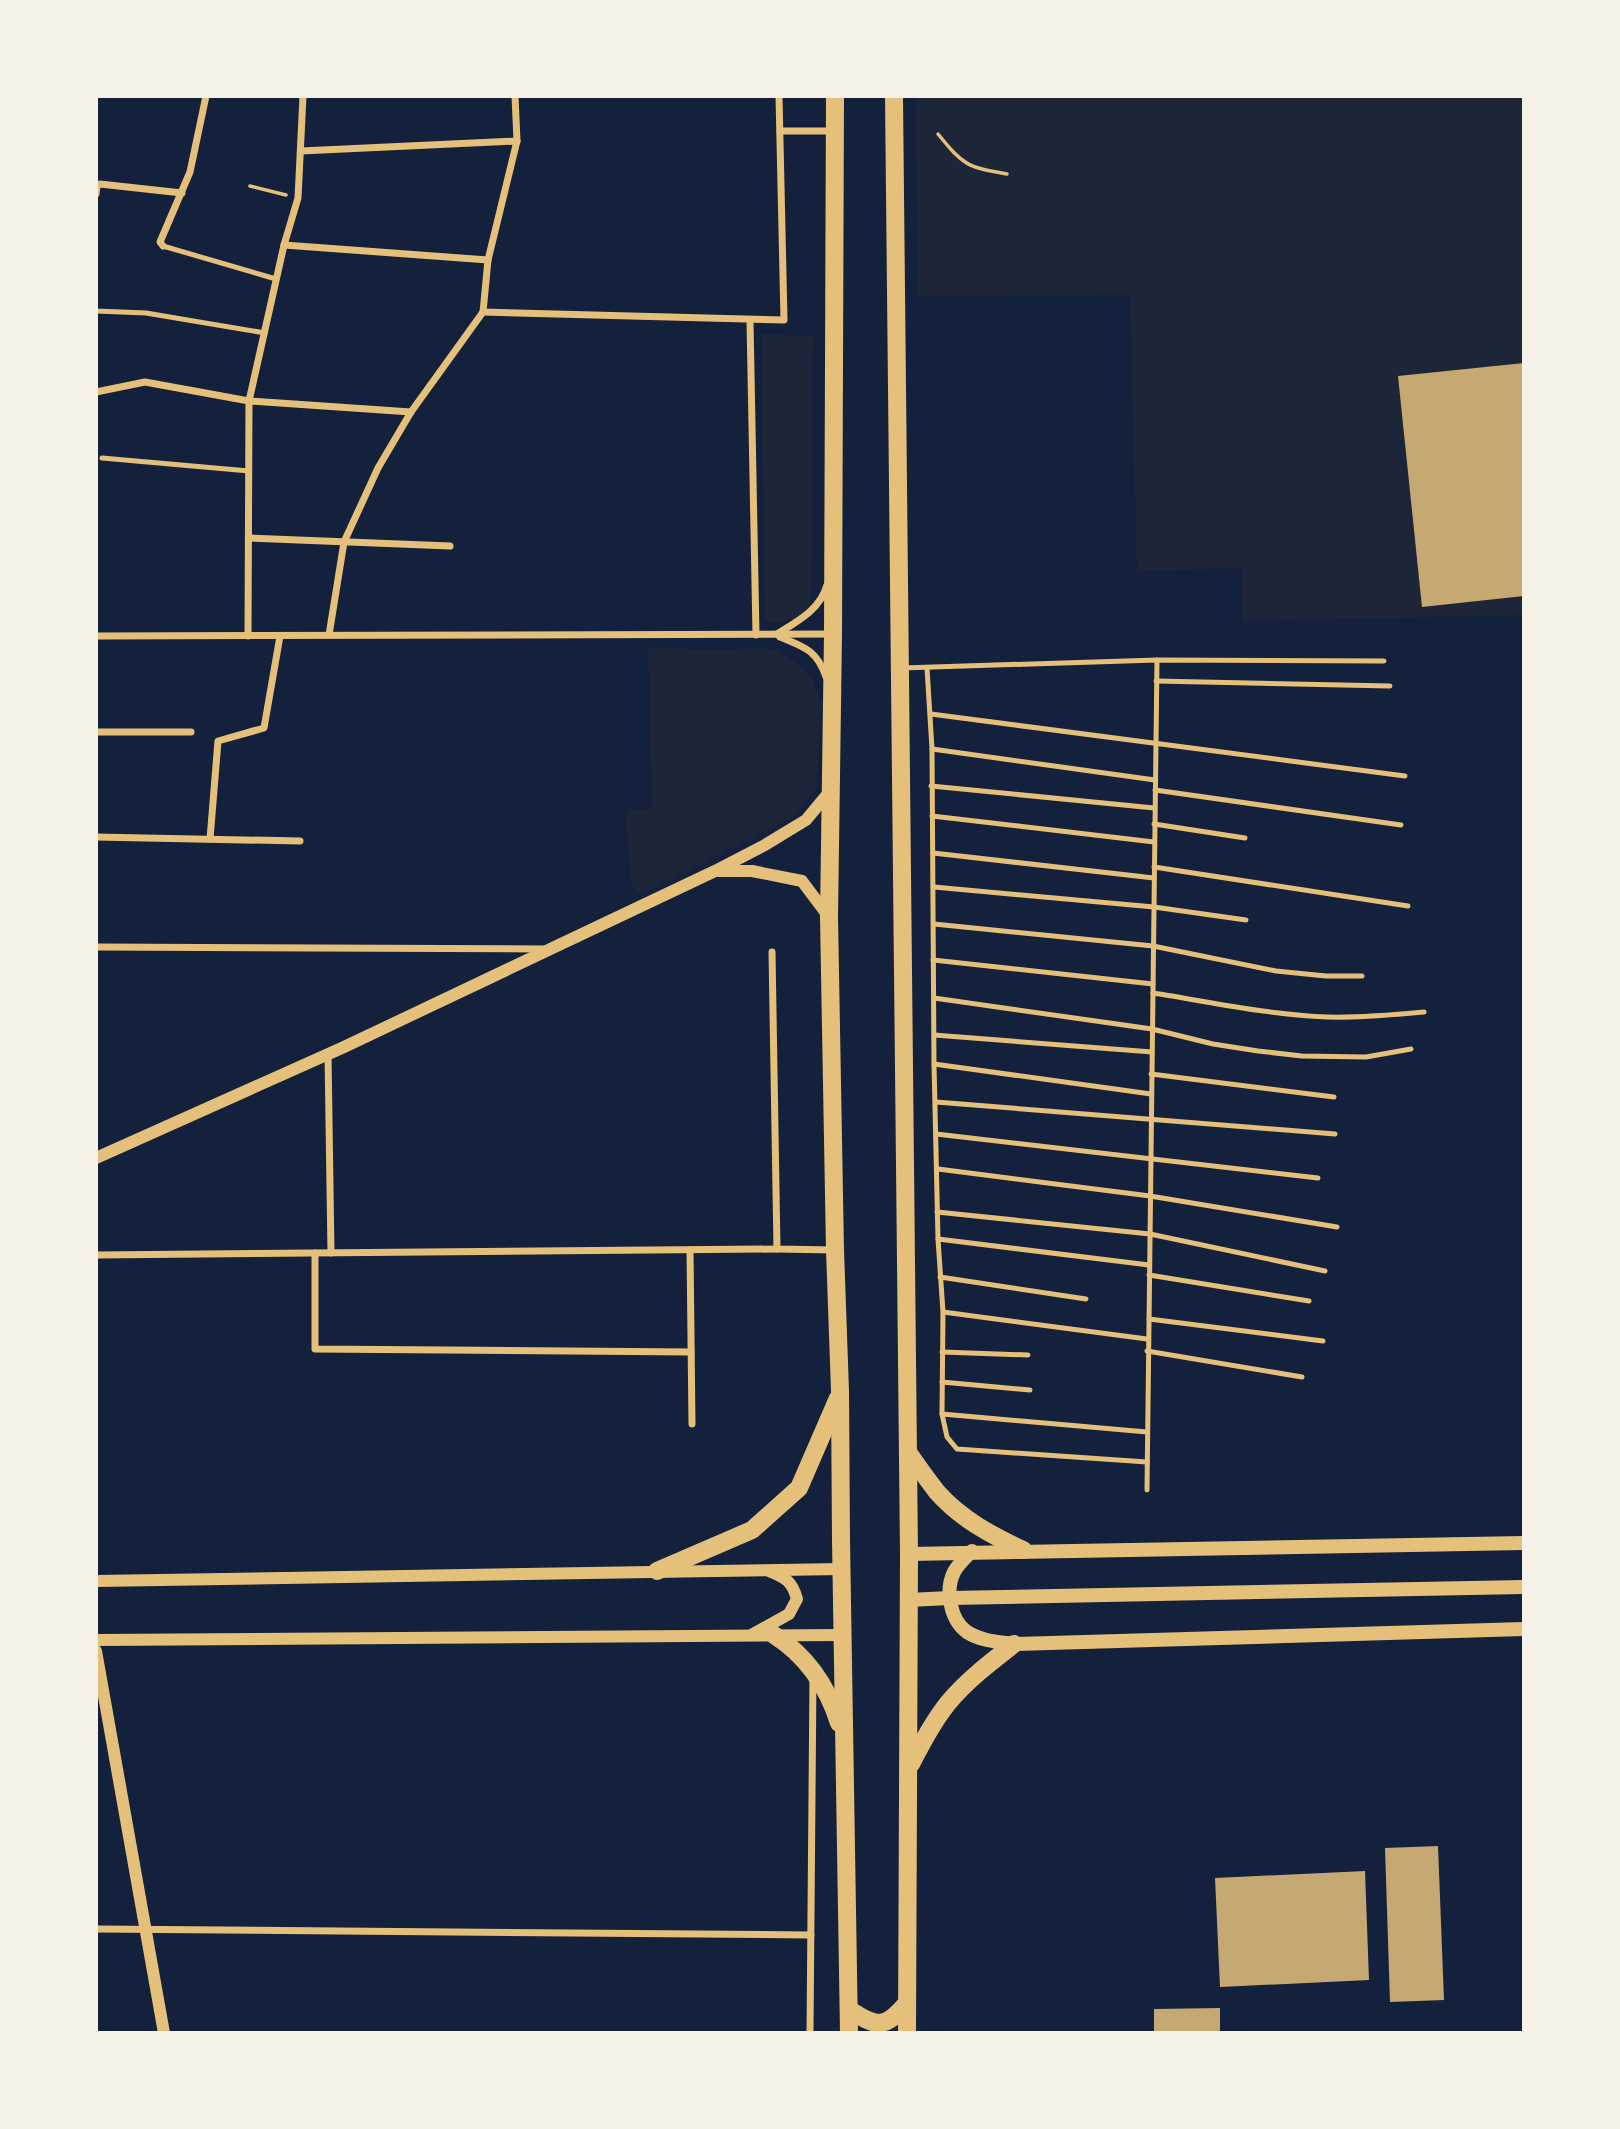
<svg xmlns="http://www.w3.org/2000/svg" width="1620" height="2129" viewBox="0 0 1620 2129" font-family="Georgia,serif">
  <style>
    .green { fill: #1d2539 }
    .building { fill: #c6a872 }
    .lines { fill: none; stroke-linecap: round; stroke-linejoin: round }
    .path { stroke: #e5c07b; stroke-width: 3.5 }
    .service { stroke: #e5c07b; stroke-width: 5 }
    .minor { stroke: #e5c07b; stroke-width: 7 }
    .tertiary { stroke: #e5c07b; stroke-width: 12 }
    .secondary { stroke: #e5c07b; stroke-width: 14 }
    .primary { stroke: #e5c07b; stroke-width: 18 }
  </style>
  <rect width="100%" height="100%" fill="#14213d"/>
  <g class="green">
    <polygon points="916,96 1524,96 1524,615 1242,621 1241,568 1137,571 1130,295 918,297"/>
    <polygon points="761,334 813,336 811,612 778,623 765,620"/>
    <polygon points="648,647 712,650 763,648 779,652 798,664 811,678 821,701 817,788 794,816 642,894 632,887 625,812 652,808"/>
  </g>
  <g class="building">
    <polygon points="1524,363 1524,596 1422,607 1398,376"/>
    <polygon points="1438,1846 1444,2000 1390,2002 1385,1848"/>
    <polygon points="1365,1871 1369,1980 1220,1987 1215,1878"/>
    <polygon points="1220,2008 1220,2033 1154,2033 1154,2009"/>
  </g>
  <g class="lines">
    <g class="path">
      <path d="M938,134C964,166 967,167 1007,174"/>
      <polyline points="250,186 286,195"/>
    </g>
    <g class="service">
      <polyline points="163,246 276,279"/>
      <polyline points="96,311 146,313 265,333"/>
      <polyline points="102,458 249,471"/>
      <polyline points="902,668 1157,660 1384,661"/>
      <polyline points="927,668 932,749 934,1064 938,1239 943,1312 942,1414 947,1437 957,1449 1147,1462"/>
      <polyline points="1156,681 1390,686"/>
      <polyline points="931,714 1405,776"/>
      <polyline points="932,749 1155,780"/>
      <polyline points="931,786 1154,808"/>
      <polyline points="1155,790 1401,825"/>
      <polyline points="932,816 1154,842"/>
      <polyline points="1154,824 1245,838"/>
      <polyline points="933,853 1154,878"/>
      <polyline points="1154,867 1408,906"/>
      <polyline points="934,887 1154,907 1246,920"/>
      <polyline points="934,924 1153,946 1276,971 1326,976 1362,976"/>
      <polyline points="933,960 1153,984"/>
      <path d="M1153,993C1211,1002 1269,1015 1328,1017C1360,1018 1392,1015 1424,1012"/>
      <polyline points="934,998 1152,1029 1213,1044 1258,1051 1302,1056 1366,1057 1411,1049"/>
      <polyline points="934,1035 1152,1052"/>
      <polyline points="934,1064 1151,1094"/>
      <polyline points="1151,1074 1334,1097"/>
      <polyline points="936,1102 1335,1134"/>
      <polyline points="936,1134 1318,1178"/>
      <polyline points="938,1169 1150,1196 1337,1227"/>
      <polyline points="937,1212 1150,1234 1325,1271"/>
      <polyline points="938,1239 1149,1265"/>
      <polyline points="1149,1275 1309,1301"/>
      <polyline points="940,1277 1086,1299"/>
      <polyline points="943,1312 1147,1339"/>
      <polyline points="1149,1319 1323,1341"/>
      <polyline points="1147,1351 1302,1377"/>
      <polyline points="942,1352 1028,1355"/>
      <polyline points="942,1382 1030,1390"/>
      <polyline points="942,1414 1147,1432"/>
      <polyline points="1147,1490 1157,660"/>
    </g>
    <g class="minor">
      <polyline points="780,131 834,131"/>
      <polyline points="301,151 517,141"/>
      <polyline points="96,194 97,186 100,184 182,193"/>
      <polyline points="284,245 488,260"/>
      <polyline points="163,246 160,242 190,172 206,96"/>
      <polyline points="483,312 784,320 779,96"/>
      <polyline points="750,321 756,635"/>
      <polyline points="96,392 145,382 249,401 411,412"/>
      <polyline points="249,538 450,546"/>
      <path d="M777,634C798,621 820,610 827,585"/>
      <polyline points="329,635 344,542 378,468 411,412 483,312 488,260 517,141 515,96"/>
      <polyline points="96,636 833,634"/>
      <polyline points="248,636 249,401 284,245 298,198 303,96"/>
      <path d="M780,637C804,647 817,650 826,677"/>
      <polyline points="96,732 191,732"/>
      <polyline points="96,837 300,841"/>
      <polyline points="210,839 218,741 264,728 280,636"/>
      <polyline points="96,947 545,949"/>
      <polyline points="772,952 777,1249 834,1250"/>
      <polyline points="328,1054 331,1253"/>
      <polyline points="690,1250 692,1424"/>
      <polyline points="315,1253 315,1349 691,1352"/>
      <polyline points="96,1255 777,1249"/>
      <polyline points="96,1929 811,1935"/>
      <polyline points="810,2033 813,1676"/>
    </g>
    <g class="tertiary">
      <polyline points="719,871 752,871 802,881 829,917"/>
      <polyline points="96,1158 344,1047 715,871 765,845 806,820 831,790"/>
      <polyline points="96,1581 842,1569"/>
      <path d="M753,1634L789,1614L797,1599C792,1581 786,1578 769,1571"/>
      <polyline points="96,1640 843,1635"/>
      <polyline points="96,1651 164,2033"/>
    </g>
    <g class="secondary">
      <path d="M972,1551C965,1558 958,1564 954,1572C945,1590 950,1620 967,1632C981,1641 998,1642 1014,1644L1524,1629"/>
      <polyline points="909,1554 1524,1543"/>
      <polyline points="909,1600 949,1598 1524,1587"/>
    </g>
    <g class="primary">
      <polyline points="835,96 833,634 829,917 835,1250 840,1391 841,1540 849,2033"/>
      <polyline points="894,96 909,1554 907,2033"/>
      <path d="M908,1452C917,1465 927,1479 937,1492C961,1519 991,1535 1023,1550"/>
      <polyline points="657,1571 752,1530 799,1488 838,1398"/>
      <path d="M774,1635C807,1656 827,1685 839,1723"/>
      <path d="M911,1764C922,1743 933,1722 948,1703C967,1680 991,1662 1014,1644"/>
      <path d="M850,2010C876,2027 885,2029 906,2004"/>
    </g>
  </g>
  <rect width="1620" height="2129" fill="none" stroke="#f6f1e7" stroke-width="196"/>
</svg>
